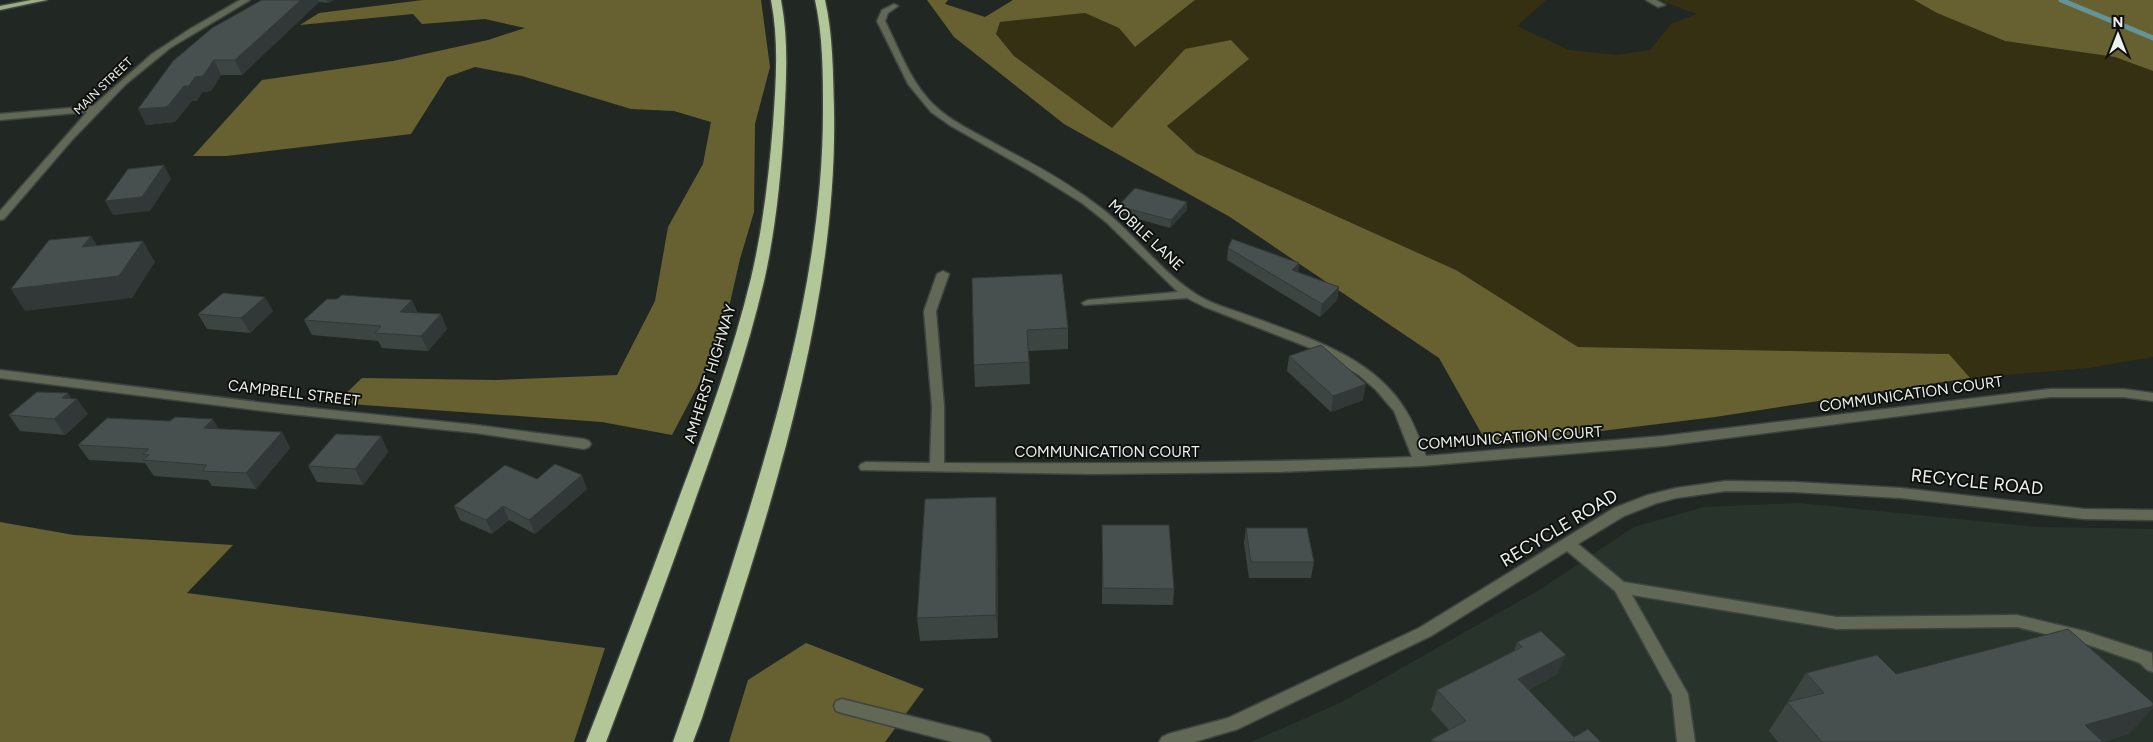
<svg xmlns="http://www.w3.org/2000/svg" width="2153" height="742" viewBox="0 0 2153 742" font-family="Figtree,sans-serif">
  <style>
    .built { fill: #28342b }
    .green { fill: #353011 }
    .forest { fill: #676031 }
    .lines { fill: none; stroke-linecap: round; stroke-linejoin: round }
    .stream { stroke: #649498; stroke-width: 5 }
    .minor-casing { stroke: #3e4440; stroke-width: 3 }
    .major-casing { stroke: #3e4440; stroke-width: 3 }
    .highway-casing { stroke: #3e4440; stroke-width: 3 }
    .minor { fill: #616956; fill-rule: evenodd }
    .major { fill: #9bac85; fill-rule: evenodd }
    .highway { fill: #b2c698; fill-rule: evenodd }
    .wall { fill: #3d4543 }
    .shaded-wall { fill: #323837 }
    .building { fill: #47504e; stroke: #323837 }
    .labels { text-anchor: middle; stroke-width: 4; stroke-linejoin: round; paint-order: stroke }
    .far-street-label { font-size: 12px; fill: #eef2ef; stroke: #0d100d }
    .street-label { font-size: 15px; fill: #eef2ef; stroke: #0d100d }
    .near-street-label { font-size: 18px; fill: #eef2ef; stroke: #0d100d }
  </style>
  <rect width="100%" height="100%" fill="#212823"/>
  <polygon class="built" points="1799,503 2037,527 2153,529 2153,742 1251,742 1340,703 1541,589 1634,527 1704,507"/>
  <polygon class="green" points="1195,0 1546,0 1517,26 1569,50 1616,55 1650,50 1671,24 1696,14 1660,0 1914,0 1937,13 2005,41 2115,57 2153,71 2153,357 2088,368 1970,378 1949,354 1578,347 1456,270 1196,153 1167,126 1249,59 1185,49 1112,128 1014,56 996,34 1000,22 1085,13 1119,28 1135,47"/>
  <g class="forest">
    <polygon points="423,0 761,0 770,67 755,124 754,212 740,259 721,342 672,435 602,422 336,403 362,378 496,380 617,375 655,301 668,227 703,164 711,122 674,111 631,109 522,76 475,67 447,77 411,134 226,156 193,156 262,80 393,61 488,40 525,28 485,19 422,24 413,14 300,25 319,13"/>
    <polygon points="927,0 948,0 945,4 985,17 1013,0 1195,0 1135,47 1119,28 1085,13 1000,22 996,34 1014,56 1112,128 1185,49 1231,40 1249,59 1167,126 1196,153 1456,270 1578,347 1949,354 1970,378 1715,417 1488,445 1439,358 1230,217 1064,124 954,37"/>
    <polygon points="1914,0 2153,0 2153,71 2115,57 2005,41 1937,13"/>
    <polygon points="0,522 74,535 233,545 187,593 605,648 574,742 0,742"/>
    <polygon points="806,643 924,689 885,742 729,742 748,680"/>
  </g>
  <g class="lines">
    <polyline class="stream" points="2061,0 2153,38"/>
    <g class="minor-casing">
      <g id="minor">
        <polygon points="240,0 250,0 170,48 126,84 72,140 4,219 0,220 0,211 87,112 0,120 0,114 93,106 152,54 190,29"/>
        <polygon points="1646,0 1656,0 1665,5 1658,7"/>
        <path d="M894,4L898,6L888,13L885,21C898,47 909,78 929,100C948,121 977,133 1001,147C1036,165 1070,184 1101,208C1136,235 1161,273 1199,296C1216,306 1237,311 1255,318C1309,338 1375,358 1406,411C1415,425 1420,441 1426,456L1663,436L2050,389H2123L2153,393V401L2123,397H2050L1663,446L1421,466L1278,472L1095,474L861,470L859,467L861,464L866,462L930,463L932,407L924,311L937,274L943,271L949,274L936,311L944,407V463C1100,464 1256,463 1412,457L1394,411L1376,390L1359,375L1318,351L1205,307L1187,298L1084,305L1082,303L1088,300L1178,292L1106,222L1082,203L1032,172L951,126L931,112L908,84L877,21L882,10Z"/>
        <polygon points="0,370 281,405 476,425 584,439 589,441 591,444 589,447 584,449 476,433 281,413 0,378"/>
        <polygon points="1726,481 1794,482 1901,488 2084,509 2153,510 2153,520 2084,519 1901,498 1794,492 1726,491 1676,498 1657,503 1624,516 1578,544 1624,582 1837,617 2017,615 2084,631 2152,653 2153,672 2147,670 2140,663 2083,643 2017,627 1837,629 1632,595 1688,694 1695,742 1677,742 1672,695 1615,591 1567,551 1431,636 1238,729 1194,742 1159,742 1162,737 1168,734 1228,718 1419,628 1614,508 1648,495 1676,488"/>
        <polygon points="842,699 982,734 988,737 991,742 953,742 842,713 836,711 834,706 836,701"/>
      </g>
    </g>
    <g class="major-casing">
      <polygon id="major" points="31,0 47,0 0,10 0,6"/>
    </g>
    <g class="highway-casing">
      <g id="highway">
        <path d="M771,0H781C789,41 786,82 784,123C781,175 776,226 765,277C748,351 723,423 697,495C668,578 637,660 606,742H586C618,660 650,578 680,495C707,424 733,352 751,278C763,227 769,175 773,124C776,82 779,41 771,0Z"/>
        <path d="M815,0H825C833,35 833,73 834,109C838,313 765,526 702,718L693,742H673C699,669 723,594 746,520C787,387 823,251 823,111C823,74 823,36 815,0Z"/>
      </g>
    </g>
    <use href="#minor" class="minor"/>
    <use href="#major" class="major"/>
    <use href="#highway" class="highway"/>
  </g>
  <g class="wall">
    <polygon points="262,0 334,0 328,3 319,2 242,75 221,75 211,91 202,92 197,101 192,101 175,122 146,125"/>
    <polygon points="1187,202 1187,210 1170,228 1117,213 1118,206"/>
    <polygon points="1228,248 1299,263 1298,272 1339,287 1337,300 1320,317 1227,260"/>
    <polygon points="1062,274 1068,328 1068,349 1029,351 1030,384 975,387 974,365"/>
    <polygon points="412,300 417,312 447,329 428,351 382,348 378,341 312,335 304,320"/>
    <polygon points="273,311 250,333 207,329 198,314"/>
    <polygon points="1289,356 1363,400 1331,412 1287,371"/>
    <polygon points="71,399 88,414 65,435 20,431 9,415"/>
    <polygon points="219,429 282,432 290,448 256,489 212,486 208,480 154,476 145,463 89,460 78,445"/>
    <polygon points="381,436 388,452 363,485 317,482 308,466"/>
    <polygon points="537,479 587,489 535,534 509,520 492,534 460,520 454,506"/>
    <polygon points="997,520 998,638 920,641 917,618"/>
    <polygon points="1102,525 1174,589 1173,605 1102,604"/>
    <polygon points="1246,528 1314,562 1311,578 1249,578 1244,543"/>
    <polygon points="1517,642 1557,674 1528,690 1574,737 1601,742 1431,742 1432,739 1449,730 1431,710 1437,690 1514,651"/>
    <polygon points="1806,673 1896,674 2153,703 2153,708 2128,734 2103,742 1778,742 1769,731"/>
  </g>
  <g class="shaded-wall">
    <polygon points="301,0 318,0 319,2 242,75 235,60"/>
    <polygon points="326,0 334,0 328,3"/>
    <polygon points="214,60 221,75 211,91 202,92 197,101 192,101 175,122 146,125 138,109 184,86"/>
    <polygon points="164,165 171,179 150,211 113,215 105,201"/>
    <polygon points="1187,202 1187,210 1170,228 1171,220"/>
    <polygon points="91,236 104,256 82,247"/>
    <polygon points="143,241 155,262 132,298 25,311 11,289"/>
    <polygon points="1299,263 1298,275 1292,270"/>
    <polygon points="1339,287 1337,300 1320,317 1322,304"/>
    <polygon points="265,297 273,311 250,333 241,318"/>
    <polygon points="412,300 418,315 400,312"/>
    <polygon points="441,314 447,329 428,351 421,336"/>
    <polygon points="1366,384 1363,400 1331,412 1333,396"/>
    <polygon points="68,393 74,402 77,399 88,414 65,435 54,419 62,398"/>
    <polygon points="213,419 222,435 204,428"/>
    <polygon points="282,432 290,448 256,489 246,473"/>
    <polygon points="381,436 388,452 363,485 355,469"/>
    <polygon points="582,475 587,489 535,534 529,520"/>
    <polygon points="996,497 997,520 998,638 996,615"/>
    <polygon points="503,506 509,520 492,534 486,520"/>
    <polygon points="1566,655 1557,674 1510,699 1518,679"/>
    <polygon points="2153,706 2153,708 2128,734 2101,742 2085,725"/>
  </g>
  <g class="building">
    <polygon points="262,0 301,0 235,60 214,60 203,76 195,77 189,86 184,86 167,107 138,109 173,61 212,28"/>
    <polygon points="164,165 142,197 105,201 128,169"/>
    <polygon points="1135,188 1187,202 1171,220 1118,206"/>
    <polygon points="91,236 82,247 143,241 119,276 11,289 49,240"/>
    <polygon points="1232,239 1299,263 1292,270 1339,287 1322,304 1228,248"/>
    <polygon points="1062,274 1068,328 1027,330 1029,362 974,365 972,278"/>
    <polygon points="223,293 265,297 241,318 198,314"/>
    <polygon points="342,295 412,300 400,312 441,314 421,336 375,333 381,326 304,320 327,299 337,299"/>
    <polygon points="1321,345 1366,384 1333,396 1289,356"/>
    <polygon points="37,392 68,393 62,398 77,399 54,419 9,415"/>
    <polygon points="175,417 213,419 204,428 282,432 246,473 202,471 207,465 143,460 149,455 143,454 149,449 78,445 107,418 170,421"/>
    <polygon points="336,434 381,436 355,469 308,466"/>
    <polygon points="555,464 582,475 529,520 503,506 486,520 454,506 505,465 537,479"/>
    <polygon points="996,497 996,615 917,618 925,499"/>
    <polygon points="1102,525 1169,525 1174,589 1103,588"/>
    <polygon points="1246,528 1307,528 1314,562 1251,562"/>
    <polygon points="2068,629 2153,703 2153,706 2085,725 2103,742 1822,742 1787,702 1824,693 1806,673 1877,655 1896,674"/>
    <polygon points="1541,631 1566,655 1518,679 1574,737 1588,729 1601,742 1435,742 1432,739 1466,721 1437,690 1522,647 1517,642"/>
  </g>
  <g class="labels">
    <g class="far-street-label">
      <text transform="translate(103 86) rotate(-44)" y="4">MAIN STREET</text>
    </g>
    <g class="street-label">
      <text transform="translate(1146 235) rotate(43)" y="5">MOBILE LANE</text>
      <text transform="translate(710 374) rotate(-73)" y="5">AMHERST HIGHWAY</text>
      <text transform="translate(294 393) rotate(7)" y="5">CAMPBELL STREET</text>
      <text transform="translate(1911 394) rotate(-8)" y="5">COMMUNICATION COURT</text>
      <text transform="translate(1510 438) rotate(-4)" y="5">COMMUNICATION COURT</text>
      <text x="1107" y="457">COMMUNICATION COURT</text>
    </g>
    <g class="near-street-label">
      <text transform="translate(1977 482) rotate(6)" y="6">RECYCLE ROAD</text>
      <text transform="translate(1559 528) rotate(-31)" y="6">RECYCLE ROAD</text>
    </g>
  </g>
  <g transform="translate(2118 35)" stroke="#0d100d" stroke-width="4" paint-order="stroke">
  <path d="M0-4L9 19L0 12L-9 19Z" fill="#eef2ef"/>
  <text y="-8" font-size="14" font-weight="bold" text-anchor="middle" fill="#eef2ef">N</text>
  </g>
</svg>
